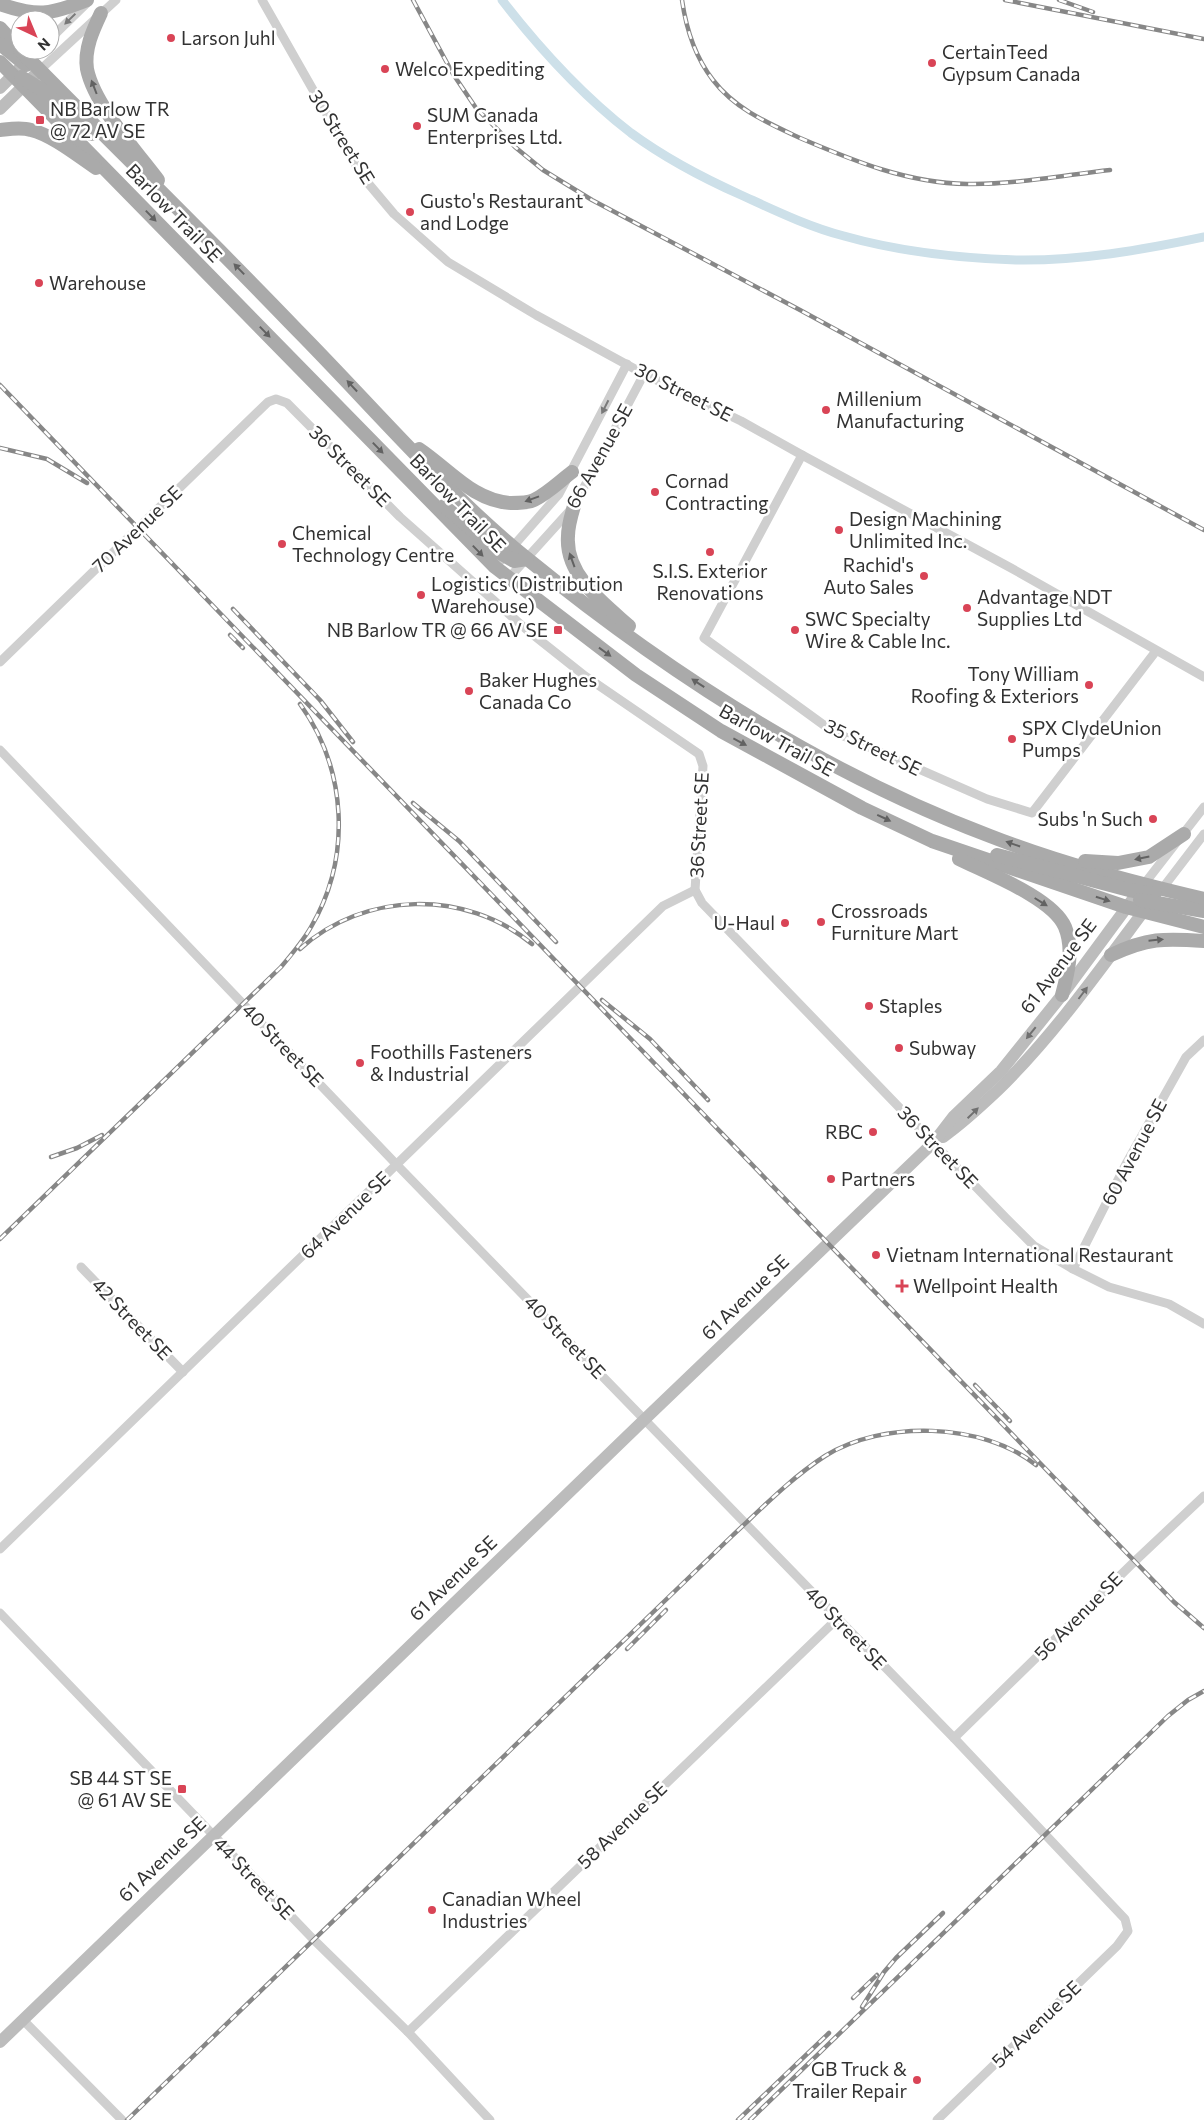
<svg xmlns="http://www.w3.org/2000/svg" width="1204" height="2120" viewBox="0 0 1204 2120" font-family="Commissioner,sans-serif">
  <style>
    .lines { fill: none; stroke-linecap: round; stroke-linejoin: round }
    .canal { stroke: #cde0e9; stroke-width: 9 }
    .street { stroke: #cfcfcf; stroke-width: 9 }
    .secondary { stroke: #bcbcbc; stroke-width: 12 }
    .primary { stroke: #aaa; stroke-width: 14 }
    .rail-casing { stroke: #878787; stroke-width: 4.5 }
    .rail { stroke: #fff; stroke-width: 2.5; stroke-dasharray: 8; stroke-linecap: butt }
    .oneway { fill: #797979 }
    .oneway2 { fill: #626262 }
    .oneway3 { fill: #707070 }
    .poi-dot { fill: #d94456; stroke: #fff; stroke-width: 2 }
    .labels { text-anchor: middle; stroke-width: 5; stroke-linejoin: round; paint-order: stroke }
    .poi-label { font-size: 19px; fill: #323232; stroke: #fff; text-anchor: start }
    .street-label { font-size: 19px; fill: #323232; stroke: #fff }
  </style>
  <rect width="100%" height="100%" fill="#fff"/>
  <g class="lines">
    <path class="canal" d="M502,0C540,49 582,95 631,133C665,158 703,178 741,195C774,210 809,227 844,236C900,252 958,258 1016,260C1079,261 1143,250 1204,237"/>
    <g class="street">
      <polyline points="262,0 362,176 394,214 448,262 536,315 644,374 741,421 802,455 1011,568 1204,677"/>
      <polyline points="50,39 88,2"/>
      <polyline points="29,59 38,50"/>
      <polyline points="40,70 116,0"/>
      <polyline points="802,455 704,638 832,731 987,799 1032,813 1156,651"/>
      <polyline points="495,567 559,494 627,364"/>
      <polyline points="508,579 574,506 644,374"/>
      <polyline points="0,662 268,402 276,399 287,403 400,517 527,630 585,676 699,754 703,766 695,890 702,903 1006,1218 1034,1246 1073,1269 1109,1287 1169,1304 1204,1324"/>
      <polyline points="0,750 397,1165 954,1738 1125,1919 1128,1931 1117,1946 937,2120"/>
      <polyline points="1145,883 1204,807"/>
      <polyline points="1162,889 1204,834"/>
      <polyline points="81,1267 183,1372"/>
      <polyline points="1073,1269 1126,1164 1186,1057 1204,1040"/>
      <polyline points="0,1549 663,906 695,890"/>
      <polyline points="0,1613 314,1940 408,2032 490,2120"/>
      <polyline points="954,1738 1135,1561 1204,1496"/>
      <polyline points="23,2020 122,2120"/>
      <polyline points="408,2032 837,1619"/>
    </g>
    <g class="secondary">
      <polyline points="0,88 29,59"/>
      <polyline points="0,109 40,70"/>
      <path d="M943,1137C963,1123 980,1107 998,1090C1055,1034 1101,968 1149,904"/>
      <polyline points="0,2042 645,1419 934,1142 954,1116 1001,1071 1062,995 1144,884"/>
    </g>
    <g class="primary">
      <path d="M0,4C37,17 50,15 87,0"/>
      <path d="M101,13C93,30 84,49 87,69C94,104 136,151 158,180"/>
      <polyline points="0,28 20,50"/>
      <polyline points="0,44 26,65"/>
      <path d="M20,50C112,144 207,236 298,331C373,407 442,489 525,557C665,671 820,772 990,836C1059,863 1132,882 1204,899"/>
      <polyline points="0,62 495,567 636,675 721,731 862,808 932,841 1126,907 1204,927"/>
      <polyline points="21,77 41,89 91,134"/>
      <path d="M0,130C10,129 21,127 31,130C52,135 78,156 96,168"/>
      <path d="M419,449C449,469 473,501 511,503C519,503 528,503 534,500C548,493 560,481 572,472"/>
      <polyline points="444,506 500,553 514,561 527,559"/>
      <path d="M574,506C571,516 568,526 568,536C565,575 603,603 629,626"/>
      <polyline points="997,855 1129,890 1151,894 1155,893"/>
      <path d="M959,859C987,873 1053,898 1065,927C1074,949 1068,973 1062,995"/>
      <polyline points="1085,861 1118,863 1149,857 1184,834"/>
      <polyline points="1140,900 1204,911"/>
      <path d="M1111,955C1147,938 1164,938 1204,941"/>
    </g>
    <g class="rail-casing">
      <g id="rail">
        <polyline points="413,0 453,74 476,108 515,147 543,170 592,200 800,310 1204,530"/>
        <path d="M682,0C686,28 695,57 713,80C735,109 768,123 800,138C854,161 907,183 967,184C1012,185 1065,175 1110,170"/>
        <polyline points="1005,0 1204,39"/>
        <polyline points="1059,0 1093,12"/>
        <polyline points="0,385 1174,1602 1204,1628"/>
        <polyline points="0,448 47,459 87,483"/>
        <polyline points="233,609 320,700 353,742"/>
        <polyline points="230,635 243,648"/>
        <polyline points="413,803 459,841 556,942"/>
        <path d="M300,949C364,891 466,889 532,944"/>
        <polyline points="602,1000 650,1039 708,1100"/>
        <polyline points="51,1157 77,1148 102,1135"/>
        <path d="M0,1239L281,967C292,954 303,941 311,927C352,857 347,769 300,704"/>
        <polyline points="975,1385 1010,1421"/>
        <polyline points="627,1649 666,1610"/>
        <polyline points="853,1998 877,1975"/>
        <polyline points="862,2007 884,1972 896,1958 943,1913"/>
        <path d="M127,2120L732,1536C762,1508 791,1478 825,1456C883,1420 982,1422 1036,1465"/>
        <polyline points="738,2120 829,2033"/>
        <polyline points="750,2120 1168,1716 1188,1700 1204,1691"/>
      </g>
    </g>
    <use href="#rail" class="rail"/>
  </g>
  <defs><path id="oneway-solid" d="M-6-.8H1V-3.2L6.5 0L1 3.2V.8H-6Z" transform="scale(1.25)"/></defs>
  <g class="oneway">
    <use href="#oneway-solid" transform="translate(70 19) rotate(136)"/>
    <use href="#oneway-solid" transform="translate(605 407) rotate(117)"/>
  </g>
  <g class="oneway2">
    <use href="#oneway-solid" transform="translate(94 87) rotate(-111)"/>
    <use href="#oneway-solid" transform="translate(151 216) rotate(46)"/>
    <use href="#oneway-solid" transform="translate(239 269) rotate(-134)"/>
    <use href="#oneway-solid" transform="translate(265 332) rotate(46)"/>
    <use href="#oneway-solid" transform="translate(352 386) rotate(-133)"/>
    <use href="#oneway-solid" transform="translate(378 448) rotate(46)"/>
    <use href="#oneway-solid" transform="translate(532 499) rotate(160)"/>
    <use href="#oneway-solid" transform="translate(478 551) rotate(46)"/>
    <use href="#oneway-solid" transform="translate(572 560) rotate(-110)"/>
    <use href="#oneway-solid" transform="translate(605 652) rotate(36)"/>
    <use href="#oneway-solid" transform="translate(698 683) rotate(-147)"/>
    <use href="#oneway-solid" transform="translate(740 742) rotate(28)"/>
    <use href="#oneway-solid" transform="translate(884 818) rotate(25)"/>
    <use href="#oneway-solid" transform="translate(1013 844) rotate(-161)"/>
    <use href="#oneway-solid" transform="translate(1142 858) rotate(168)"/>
    <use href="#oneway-solid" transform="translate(1103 899) rotate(18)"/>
    <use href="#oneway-solid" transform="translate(1041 902) rotate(32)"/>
    <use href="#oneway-solid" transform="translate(1156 940) rotate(-6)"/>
  </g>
  <g class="oneway3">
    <use href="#oneway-solid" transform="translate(1083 993) rotate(-53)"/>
    <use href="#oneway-solid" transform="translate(1031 1033) rotate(129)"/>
    <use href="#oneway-solid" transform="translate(973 1113) rotate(-44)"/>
  </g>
  <g class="poi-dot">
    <circle cx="171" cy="38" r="5"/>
    <circle cx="932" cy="63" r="5"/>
    <circle cx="385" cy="69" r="5"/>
    <rect x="35" y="115" width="10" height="10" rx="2.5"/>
    <circle cx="417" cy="126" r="5"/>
    <circle cx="410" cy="212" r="5"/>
    <circle cx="39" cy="283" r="5"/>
    <circle cx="826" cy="410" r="5"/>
    <circle cx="655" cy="492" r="5"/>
    <circle cx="839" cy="530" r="5"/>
    <circle cx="282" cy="544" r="5"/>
    <circle cx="710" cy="552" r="5"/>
    <circle cx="924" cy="576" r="5"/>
    <circle cx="421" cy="595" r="5"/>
    <circle cx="967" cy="608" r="5"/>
    <rect x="553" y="625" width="10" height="10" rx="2.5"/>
    <circle cx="795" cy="630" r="5"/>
    <circle cx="1089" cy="685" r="5"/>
    <circle cx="469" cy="691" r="5"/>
    <circle cx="1012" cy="739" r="5"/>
    <circle cx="1153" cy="819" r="5"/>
    <circle cx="821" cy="922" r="5"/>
    <circle cx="785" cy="923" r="5"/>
    <circle cx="869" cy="1006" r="5"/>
    <circle cx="899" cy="1048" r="5"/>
    <circle cx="360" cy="1063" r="5"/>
    <circle cx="873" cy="1132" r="5"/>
    <circle cx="831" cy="1179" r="5"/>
    <circle cx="876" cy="1255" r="5"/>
    <path d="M899.5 1278.5h5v5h5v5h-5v5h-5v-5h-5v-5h5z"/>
    <rect x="177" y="1784" width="10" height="10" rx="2.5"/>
    <circle cx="432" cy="1910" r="5"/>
    <circle cx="917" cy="2080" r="5"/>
  </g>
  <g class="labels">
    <g class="poi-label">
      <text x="181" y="45">Larson Juhl</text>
      <text x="942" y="59">CertainTeed<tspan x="942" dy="22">Gypsum Canada</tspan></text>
      <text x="395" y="76">Welco Expediting</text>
      <text x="50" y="116">NB Barlow TR<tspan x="50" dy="22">@ 72 AV SE</tspan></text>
      <text x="427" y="122">SUM Canada<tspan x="427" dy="22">Enterprises Ltd.</tspan></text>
      <text x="420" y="208">Gusto's Restaurant<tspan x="420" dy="22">and Lodge</tspan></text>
      <text x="49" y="290">Warehouse</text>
      <text x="836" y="406">Millenium<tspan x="836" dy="22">Manufacturing</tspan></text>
      <text x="665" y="488">Cornad<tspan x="665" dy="22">Contracting</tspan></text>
      <text x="849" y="526">Design Machining<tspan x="849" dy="22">Unlimited Inc.</tspan></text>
      <text x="292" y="540">Chemical<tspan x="292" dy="22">Technology Centre</tspan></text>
      <text x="914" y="572" text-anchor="end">Rachid's<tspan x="914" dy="22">Auto Sales</tspan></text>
      <text x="710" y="578" text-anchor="middle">S.I.S. Exterior<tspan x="710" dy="22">Renovations</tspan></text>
      <text x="431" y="591">Logistics (Distribution<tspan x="431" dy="22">Warehouse)</tspan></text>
      <text x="977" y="604">Advantage NDT<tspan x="977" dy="22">Supplies Ltd</tspan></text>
      <text x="805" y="626">SWC Specialty<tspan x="805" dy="22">Wire &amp; Cable Inc.</tspan></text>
      <text x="548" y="637" text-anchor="end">NB Barlow TR @ 66 AV SE</text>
      <text x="1079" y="681" text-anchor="end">Tony William<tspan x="1079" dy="22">Roofing &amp; Exteriors</tspan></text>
      <text x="479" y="687">Baker Hughes<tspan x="479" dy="22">Canada Co</tspan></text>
      <text x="1022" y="735">SPX ClydeUnion<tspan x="1022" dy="22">Pumps</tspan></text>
      <text x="1143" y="826" text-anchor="end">Subs 'n Such</text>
      <text x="831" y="918">Crossroads<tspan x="831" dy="22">Furniture Mart</tspan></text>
      <text x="775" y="930" text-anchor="end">U-Haul</text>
      <text x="879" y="1013">Staples</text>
      <text x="909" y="1055">Subway</text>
      <text x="370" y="1059">Foothills Fasteners<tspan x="370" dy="22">&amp; Industrial</tspan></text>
      <text x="863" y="1139" text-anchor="end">RBC</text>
      <text x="841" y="1186">Partners</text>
      <text x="886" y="1262">Vietnam International Restaurant</text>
      <text x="913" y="1293">Wellpoint Health</text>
      <text x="172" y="1785" text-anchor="end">SB 44 ST SE<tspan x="172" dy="22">@ 61 AV SE</tspan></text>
      <text x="442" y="1906">Canadian Wheel<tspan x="442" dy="22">Industries</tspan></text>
      <text x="907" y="2076" text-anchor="end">GB Truck &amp;<tspan x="907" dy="22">Trailer Repair</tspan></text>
    </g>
    <g class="street-label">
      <text transform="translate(342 137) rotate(58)" y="7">30 Street SE</text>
      <text transform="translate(174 213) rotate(46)" y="7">Barlow Trail SE</text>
      <text transform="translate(684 392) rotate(27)" y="7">30 Street SE</text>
      <text transform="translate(599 456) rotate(-61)" y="7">66 Avenue SE</text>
      <text transform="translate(350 466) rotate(45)" y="7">36 Street SE</text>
      <text transform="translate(458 503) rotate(46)" y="7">Barlow Trail SE</text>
      <text transform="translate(137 529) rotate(-44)" y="7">70 Avenue SE</text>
      <text transform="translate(777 740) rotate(29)" y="7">Barlow Trail SE</text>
      <text transform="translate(873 747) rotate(26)" y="7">35 Street SE</text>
      <text transform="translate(699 825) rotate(-87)" y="7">36 Street SE</text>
      <text transform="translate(1058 966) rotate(-53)" y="7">61 Avenue SE</text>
      <text transform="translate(283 1045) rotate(46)" y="7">40 Street SE</text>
      <text transform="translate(938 1147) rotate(46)" y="7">36 Street SE</text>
      <text transform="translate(1134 1152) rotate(-62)" y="7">60 Avenue SE</text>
      <text transform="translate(345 1215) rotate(-44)" y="7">64 Avenue SE</text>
      <text transform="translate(745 1297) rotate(-44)" y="7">61 Avenue SE</text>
      <text transform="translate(132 1319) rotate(46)" y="7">42 Street SE</text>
      <text transform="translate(565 1337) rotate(46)" y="7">40 Street SE</text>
      <text transform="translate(453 1578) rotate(-44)" y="7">61 Avenue SE</text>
      <text transform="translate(1078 1616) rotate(-45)" y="7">56 Avenue SE</text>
      <text transform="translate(846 1628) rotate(46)" y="7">40 Street SE</text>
      <text transform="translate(622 1825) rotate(-44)" y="7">58 Avenue SE</text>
      <text transform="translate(162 1859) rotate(-44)" y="7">61 Avenue SE</text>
      <text transform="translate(254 1878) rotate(46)" y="7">44 Street SE</text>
      <text transform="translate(1036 2024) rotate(-44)" y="7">54 Avenue SE</text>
    </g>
  </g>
  <g transform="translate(35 35) rotate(136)"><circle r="24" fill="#ffffff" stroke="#adadad"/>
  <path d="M0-4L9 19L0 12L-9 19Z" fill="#d94456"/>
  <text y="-8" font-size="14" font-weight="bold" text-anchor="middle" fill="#323232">N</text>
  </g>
</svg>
